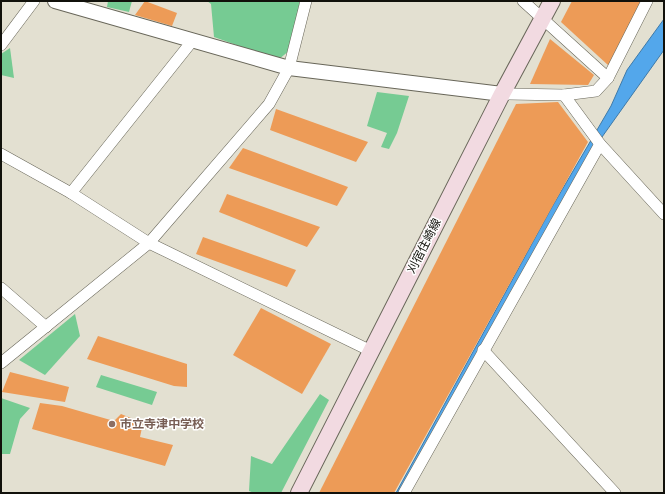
<svg xmlns="http://www.w3.org/2000/svg" width="665" height="494" viewBox="0 0 665 494" font-family="'Space Grotesk','Noto Sans JP',sans-serif">
  <style>
    .green { fill: #76cb93 }
    .water { fill: #53a7eb; stroke: #3f7aa8 }
    .building { fill: #ed9b57 }
    .lines { fill: none; stroke-linecap: round; stroke-linejoin: round }
    .minor-casing { stroke: #686659; stroke-width: 12 }
    .tertiary-casing { stroke: #686659; stroke-width: 16 }
    .secondary-casing { stroke: #686659; stroke-width: 18 }
    .minor { stroke: #fff; stroke-width: 11 }
    .tertiary { stroke: #fff; stroke-width: 14 }
    .secondary { stroke: #f2dae1; stroke-width: 16 }
    .education-dot { fill: #8d6e63; stroke: #fff; stroke-width: 1.5 }
    .labels { text-anchor: middle; stroke-width: 3; stroke-linejoin: round; paint-order: stroke }
    .street-label { font-size: 12px; fill: #11110b; stroke: #fff }
    .education-label { font-size: 12px; font-weight: bold; fill: #785e54; stroke: #fff; text-anchor: start }
  </style>
  <rect width="100%" height="100%" fill="#e3e0d1"/>
  <g class="green">
    <polygon points="108,1 132,1 129,12 107,7"/>
    <polygon points="207,1 300,1 290,50 278,60 214,37 211,4"/>
    <polygon points="10,48 14,78 1,75 1,54"/>
    <polygon points="377,92 409,96 397,133 389,149 381,147 387,133 367,126"/>
    <polygon points="75,314 80,336 45,375 19,360"/>
    <polygon points="101,375 157,392 152,405 96,387"/>
    <polygon points="320,394 329,400 281,493 254,493 249,491 251,456 272,464"/>
    <polygon points="1,398 30,408 20,419 10,454 1,454"/>
  </g>
  <polygon class="water" points="664,19 664,50 602,137 402,493 396,493 552,207 611,106 627,70"/>
  <g class="building">
    <polygon points="145,1 177,13 172,26 135,15"/>
    <polygon points="572,1 642,1 609,66 561,22"/>
    <polygon points="550,39 594,75 588,85 530,84"/>
    <polygon points="558,102 588,142 394,493 319,493 516,104"/>
    <polygon points="276,109 368,142 356,162 270,130"/>
    <polygon points="243,148 348,187 337,206 229,168"/>
    <polygon points="227,194 320,227 307,247 219,212"/>
    <polygon points="203,237 296,270 287,287 196,254"/>
    <polygon points="261,308 331,344 302,394 233,355"/>
    <polygon points="98,336 187,364 187,387 174,386 87,359"/>
    <polygon points="10,372 69,387 65,402 2,392"/>
    <polygon points="40,403 62,406 114,421 121,414 143,423 140,437 173,445 165,466 32,429"/>
  </g>
  <g class="lines">
    <g class="minor-casing">
      <g id="minor">
        <polyline points="523,1 608,78"/>
        <polyline points="193,40 71,193 149,243 371,351"/>
        <polyline points="1,45 34,1"/>
        <polyline points="502,94 564,95 596,91 608,78 647,1"/>
        <polyline points="564,95 600,144 664,214"/>
        <polyline points="1,154 71,193"/>
        <polyline points="1,288 46,327"/>
        <polyline points="483,350 615,493"/>
        <polyline points="1,363 149,243 269,104 289,68 306,1"/>
        <polyline points="404,493 600,144"/>
      </g>
    </g>
    <g class="tertiary-casing">
      <polyline id="tertiary" points="55,1 289,68 502,94"/>
    </g>
    <g class="secondary-casing">
      <polyline id="secondary" points="299,493 502,94 552,1"/>
    </g>
    <use href="#minor" class="minor"/>
    <use href="#tertiary" class="tertiary"/>
    <use href="#secondary" class="secondary"/>
  </g>
  <circle class="education-dot" cx="112" cy="424" r="4"/>
  <g class="labels">
    <g class="street-label">
      <text transform="translate(424 246) rotate(-63)" y="4">刈宿住崎線</text>
    </g>
    <g class="education-label">
      <text x="120" y="428">市立寺津中学校</text>
    </g>
  </g>
  <rect width="665" height="494" fill="none" stroke="#11110b" stroke-width="4"/>
</svg>
